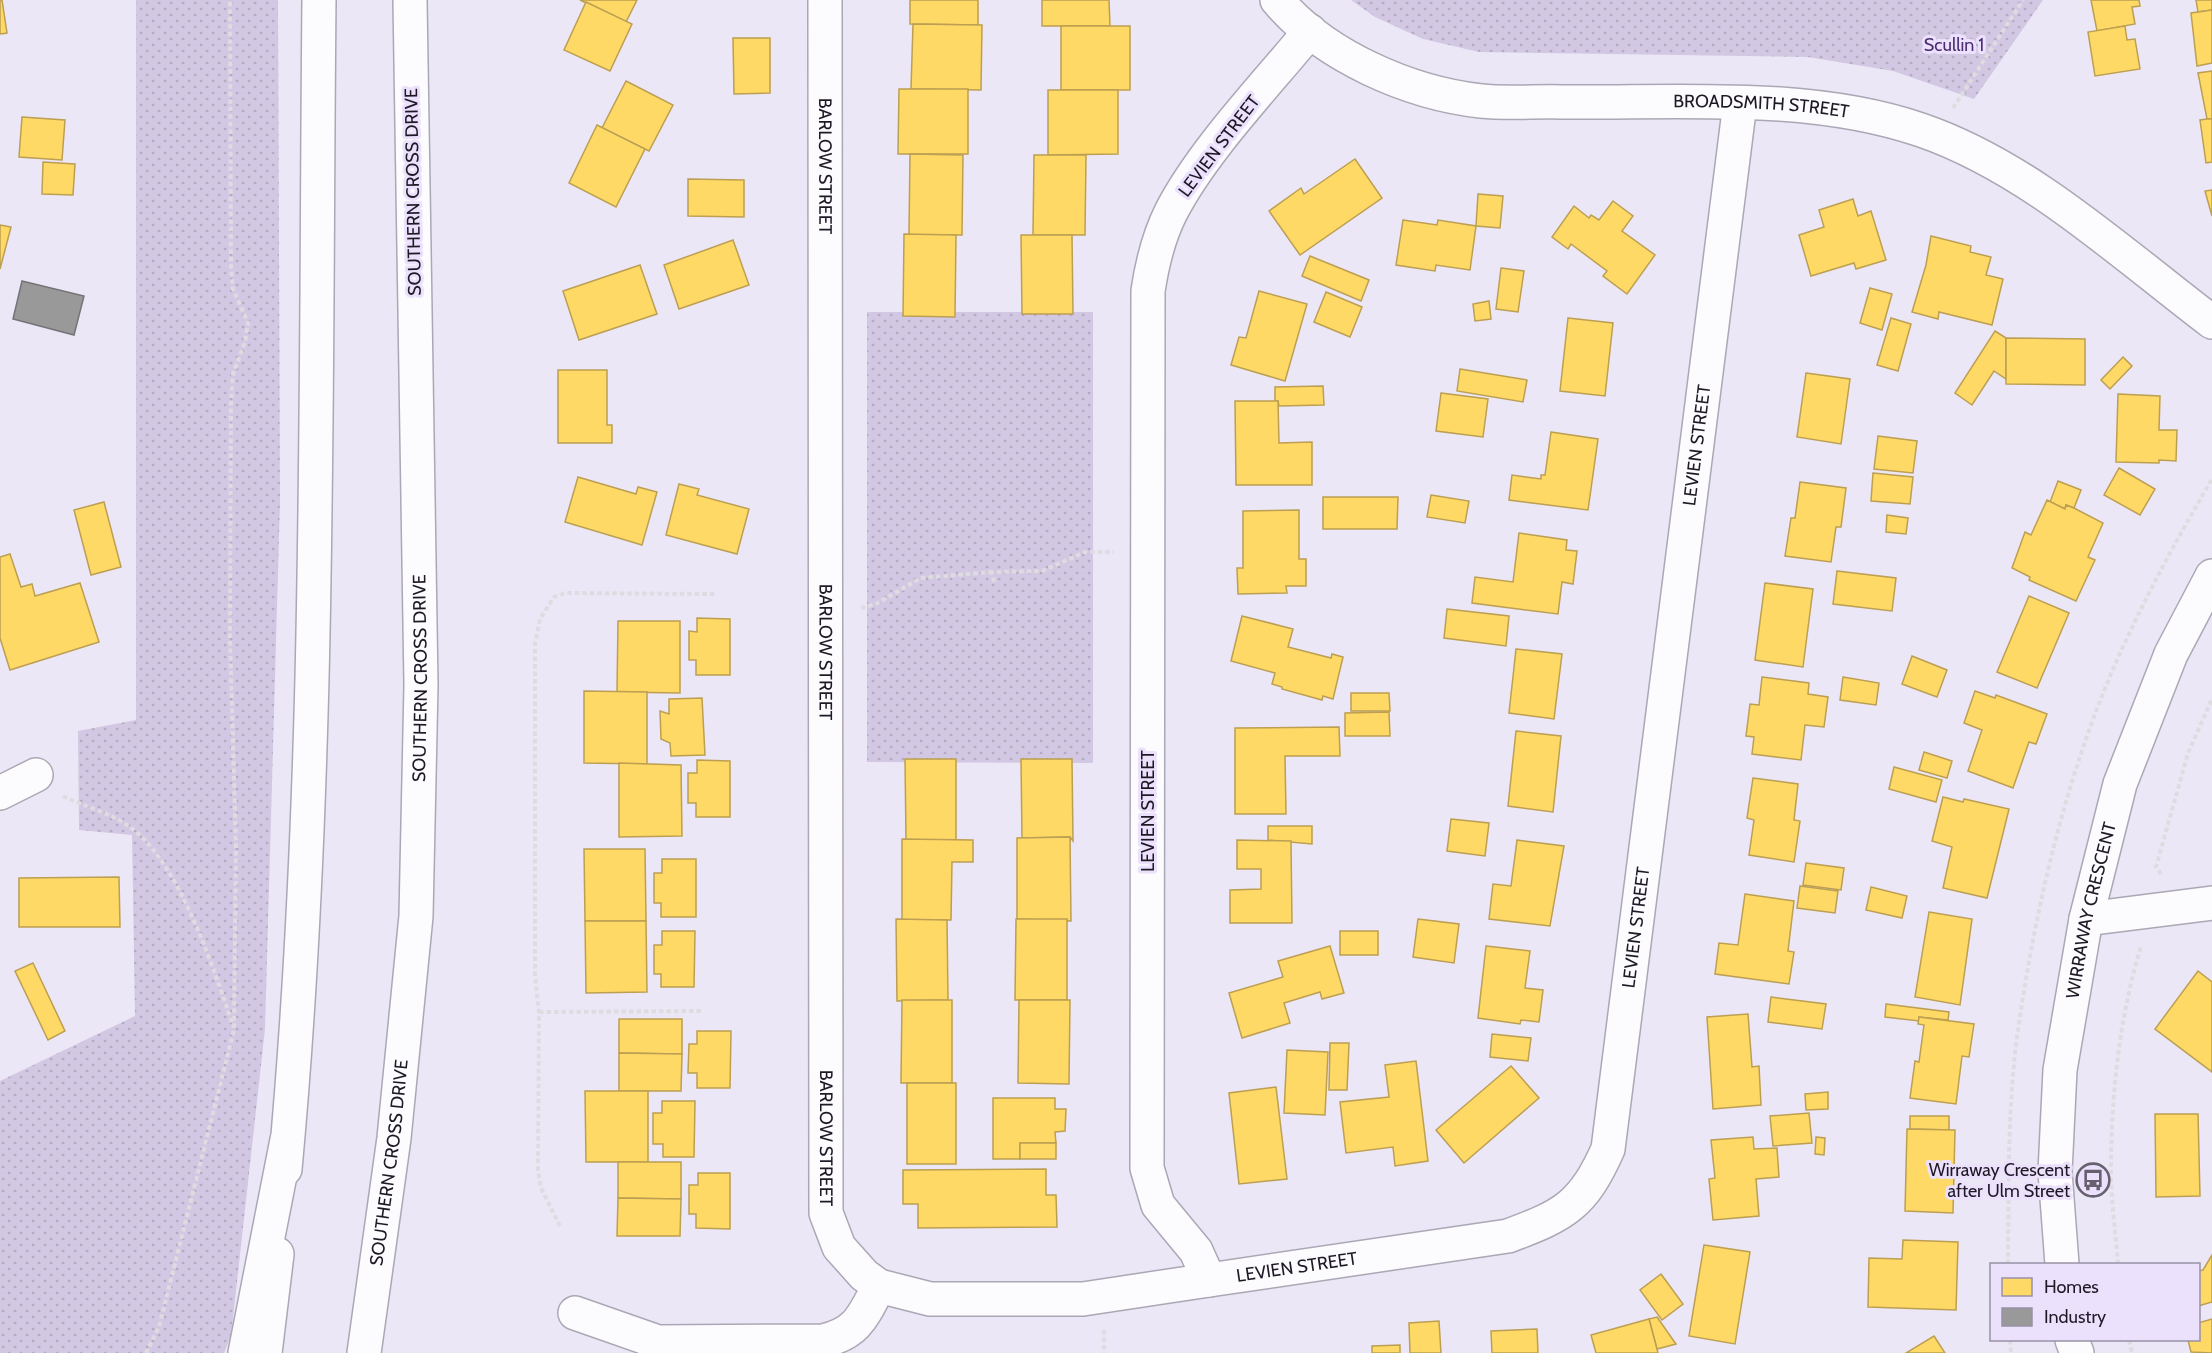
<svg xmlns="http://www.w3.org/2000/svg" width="2212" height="1353" viewBox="0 0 2212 1353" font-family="Cabin,sans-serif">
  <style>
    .grass { fill: url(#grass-dots) }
    .homes { fill: #ffd966; stroke: #bc9f52; stroke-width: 1.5 }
    .industry { fill: #999; stroke: #747376; stroke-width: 1.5 }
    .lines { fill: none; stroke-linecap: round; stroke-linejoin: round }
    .street-casing { stroke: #aca7b4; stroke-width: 36 }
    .secondary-casing { stroke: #aca7b4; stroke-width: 36 }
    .primary-casing { stroke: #aca7b4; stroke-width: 36 }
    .path { stroke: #dedce0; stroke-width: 4; stroke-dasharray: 4.5 3; stroke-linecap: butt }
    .street { stroke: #fcfbfe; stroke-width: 33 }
    .secondary { stroke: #fcfbfe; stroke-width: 33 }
    .primary { stroke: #fcfbfe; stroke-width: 33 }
    .labels { text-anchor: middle; stroke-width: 6; stroke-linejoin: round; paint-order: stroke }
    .park-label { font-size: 18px; fill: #4c2c71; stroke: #ebe1fc }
    .street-label { font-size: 18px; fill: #1e1925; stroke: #ebe1fc }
    .poi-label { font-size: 18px; fill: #1e1925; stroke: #ebe1fc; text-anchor: end }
  </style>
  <defs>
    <pattern id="grass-dots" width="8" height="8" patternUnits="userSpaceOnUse" patternTransform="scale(1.5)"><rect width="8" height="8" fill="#d2c8e3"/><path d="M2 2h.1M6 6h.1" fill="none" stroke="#b4abc3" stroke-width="1.8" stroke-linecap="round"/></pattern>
  </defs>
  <rect width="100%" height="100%" fill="#ece7f6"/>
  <g class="grass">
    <polygon points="136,0 278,0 280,502 265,1029 231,1336 224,1353 0,1353 0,1081 135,1016 132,835 79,830 78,731 136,720"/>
    <polygon points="1351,0 2043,0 1974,99 1893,71 1808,57 1479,52 1423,39 1375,17"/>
    <polygon points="867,312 1093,312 1093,763 867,762"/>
  </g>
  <g class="homes">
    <polygon points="0,0 2,0 7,33 0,34"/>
    <polygon points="580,0 637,0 626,22"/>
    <polygon points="910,0 978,0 978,25 910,24"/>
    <polygon points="1042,0 1109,0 1110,26 1042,26"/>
    <polygon points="2091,0 2139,0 2140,6 2132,7 2135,24 2097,31"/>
    <polygon points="2196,0 2212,0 2212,10 2198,12"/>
    <polygon points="586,2 632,24 610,71 564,50"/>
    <polygon points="2212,10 2212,63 2197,66 2191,13"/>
    <polygon points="913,24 982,25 981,90 911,89"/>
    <rect x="1061" y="26" width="69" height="64"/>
    <polygon points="2125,26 2127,40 2135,39 2140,69 2095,76 2088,32"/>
    <polygon points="733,38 770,38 770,93 734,94"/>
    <polygon points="2212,71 2212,119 2207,119 2198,73"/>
    <polygon points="626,81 673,105 649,151 602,128"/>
    <polygon points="899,89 968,89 968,154 898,154"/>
    <polygon points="1048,90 1118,90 1118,154 1048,155"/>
    <polygon points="22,117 65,120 62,160 19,157"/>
    <polygon points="2207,119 2212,119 2212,162 2206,163 2200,120"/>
    <polygon points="597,125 645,149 616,207 569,183"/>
    <polygon points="910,154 963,155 962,235 909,235"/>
    <polygon points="1034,155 1086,155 1085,235 1033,235"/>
    <polygon points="1355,159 1382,198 1300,255 1269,211 1301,188 1304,194"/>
    <polygon points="43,162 75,164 73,195 42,194"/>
    <polygon points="688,179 744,180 744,217 688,216"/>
    <polygon points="2212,190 2212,216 2205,191"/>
    <polygon points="1478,194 1503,196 1500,228 1476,226"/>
    <polygon points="1853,199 1858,216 1871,211 1886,260 1856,269 1854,263 1811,276 1799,235 1824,227 1819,210"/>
    <polygon points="1613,201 1633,216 1622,231 1655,255 1627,294 1603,276 1607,271 1571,244 1568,249 1552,237 1574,206 1589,218 1591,215 1599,220"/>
    <polygon points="1403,220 1437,225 1438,220 1476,226 1470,270 1436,265 1435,271 1396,265"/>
    <polygon points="0,225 11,227 0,269"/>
    <polygon points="904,234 956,235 955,317 903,316"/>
    <polygon points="1021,235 1072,235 1073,314 1022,314"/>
    <polygon points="1931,236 1971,246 1970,252 1991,257 1986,275 2003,279 1992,325 1939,312 1938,319 1912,312 1926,265"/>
    <polygon points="733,240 749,285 679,309 664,265"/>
    <polygon points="1310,256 1369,280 1361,301 1302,276"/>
    <polygon points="640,265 657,314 579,340 563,291"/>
    <polygon points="1501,268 1524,271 1518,312 1496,309"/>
    <polygon points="1870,288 1892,294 1882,330 1860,323"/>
    <polygon points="1259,291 1307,304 1285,381 1231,365 1239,337 1246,338"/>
    <polygon points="1326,292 1362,307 1350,337 1314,322"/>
    <polygon points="1489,301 1491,319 1475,321 1473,304"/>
    <polygon points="1568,318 1613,323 1605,396 1560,391"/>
    <polygon points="1891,318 1911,324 1898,371 1877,365"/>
    <polygon points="1995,331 2006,338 2006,379 1994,371 1972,405 1955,393"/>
    <polygon points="2006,338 2085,339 2085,385 2006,384"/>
    <polygon points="2123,357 2132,366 2110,389 2101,380"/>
    <polygon points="1460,369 1527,380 1523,402 1457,391"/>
    <polygon points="558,370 607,370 607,425 612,425 612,443 558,443"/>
    <polygon points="1806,373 1850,379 1841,444 1797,437"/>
    <polygon points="1323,386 1324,405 1279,406 1278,401 1275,401 1275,387"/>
    <polygon points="1441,393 1488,399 1483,437 1436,431"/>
    <polygon points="2118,394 2160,396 2159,430 2177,430 2176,461 2159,460 2159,463 2116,462"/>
    <polygon points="1235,401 1278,401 1279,443 1312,442 1312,485 1236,485"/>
    <polygon points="1551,432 1598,439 1588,510 1509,500 1512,475 1541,479 1541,475 1545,475"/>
    <polygon points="1878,436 1917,441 1913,473 1874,469"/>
    <polygon points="2119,468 2155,489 2140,515 2104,495"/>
    <polygon points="1873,473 1913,477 1910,504 1871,501"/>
    <polygon points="578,477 636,494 638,487 657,492 642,545 565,522"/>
    <polygon points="2058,481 2081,490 2074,508 2066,505 2065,509 2050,502"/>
    <polygon points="1800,482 1846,488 1841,527 1836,527 1831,562 1785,556 1791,518 1795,518"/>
    <polygon points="679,484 699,489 697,495 749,509 737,554 666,535"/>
    <polygon points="1431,495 1469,501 1465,523 1427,517"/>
    <polygon points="1323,497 1398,497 1397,529 1323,529"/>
    <polygon points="2047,500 2065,509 2066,505 2074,508 2103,523 2088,557 2095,560 2076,601 2029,580 2030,577 2012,568 2025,532 2031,535"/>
    <polygon points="104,502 121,567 91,575 74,510"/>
    <polygon points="1299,510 1299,559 1306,559 1306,586 1286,586 1287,593 1238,594 1237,568 1243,568 1243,511"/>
    <polygon points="1887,515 1908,518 1906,534 1886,532"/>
    <polygon points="1519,533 1567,540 1566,550 1577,551 1573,584 1562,582 1558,614 1472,603 1475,577 1513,582"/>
    <polygon points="10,554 21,587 32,584 35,596 80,583 99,642 10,670 0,638 0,557"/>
    <polygon points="1837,571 1896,578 1892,611 1833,604"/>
    <polygon points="1765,583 1813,589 1803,667 1755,660"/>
    <polygon points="2029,596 2069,613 2037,688 1997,672"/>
    <polygon points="1447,609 1509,616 1506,646 1444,638"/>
    <polygon points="1242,616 1293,629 1288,647 1331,658 1332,654 1343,657 1333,699 1323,696 1322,700 1282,689 1282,687 1272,684 1275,673 1231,661"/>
    <polygon points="697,618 730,619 730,675 696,675 696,660 689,660 689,631 697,632"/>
    <polygon points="618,621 680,621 680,693 617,692"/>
    <polygon points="1516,649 1562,654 1554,719 1509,713"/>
    <polygon points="1912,656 1947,670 1937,697 1902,684"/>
    <polygon points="1762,677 1809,683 1808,694 1828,697 1824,727 1805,725 1801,760 1752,754 1754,737 1746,736 1750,704 1759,705"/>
    <polygon points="1843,677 1879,683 1876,705 1840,700"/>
    <polygon points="584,691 647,692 647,764 584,763"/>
    <polygon points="1975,691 1995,698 1996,695 2047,714 2036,744 2029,742 2013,788 1968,771 1982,730 1964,723"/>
    <polygon points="1351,693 1389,693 1390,711 1351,711"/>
    <polygon points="702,698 705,755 671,756 670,743 661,739 660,711 669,714 669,699"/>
    <polygon points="1389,712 1390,736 1345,736 1345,713"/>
    <polygon points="1339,727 1340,756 1285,756 1286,814 1235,814 1235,728"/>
    <polygon points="1516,731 1561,736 1553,812 1508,806"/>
    <polygon points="1924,752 1952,761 1947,778 1919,770"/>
    <polygon points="905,759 956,759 956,840 906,840"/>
    <polygon points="1021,759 1072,759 1073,841 1070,837 1022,838"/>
    <polygon points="697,760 730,761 730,817 696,817 696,803 688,803 688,773 697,773"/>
    <polygon points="619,763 681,765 682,836 619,837"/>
    <polygon points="1894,767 1942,780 1936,802 1889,789"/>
    <polygon points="1753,778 1798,784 1794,820 1800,821 1794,862 1749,855 1754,820 1747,818"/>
    <polygon points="1943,797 1963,802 1964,799 2009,809 1987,898 1943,888 1952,847 1932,841"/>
    <polygon points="1451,819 1489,823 1485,856 1447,851"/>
    <polygon points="1268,826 1312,826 1312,844 1268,840"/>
    <polygon points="1070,837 1071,921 1017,919 1017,838"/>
    <polygon points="902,839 973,840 973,862 952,862 951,920 902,920"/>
    <polygon points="1237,840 1291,841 1292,923 1230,923 1230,890 1261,889 1261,869 1237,869"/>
    <polygon points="1517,840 1564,846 1550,926 1489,919 1493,884 1511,886"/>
    <polygon points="584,849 645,849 646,921 585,921"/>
    <polygon points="662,859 696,859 696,917 661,917 661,903 654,903 654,873 662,873"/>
    <polygon points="1806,863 1844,868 1841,890 1803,885"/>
    <polygon points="119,877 120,927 19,927 19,878"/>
    <polygon points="1800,886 1838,891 1835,913 1797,908"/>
    <polygon points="1871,887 1907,896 1902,918 1866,910"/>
    <polygon points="1745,894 1794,901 1788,951 1794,952 1789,984 1715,974 1719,943 1738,945"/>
    <polygon points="1929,912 1972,919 1960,1005 1915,997"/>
    <polygon points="896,919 947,920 948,1000 897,1001"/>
    <polygon points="1016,919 1067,919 1067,1000 1015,1000"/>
    <polygon points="1418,919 1459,924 1454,963 1413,957"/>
    <polygon points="585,921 646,921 647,992 586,993"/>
    <polygon points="662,931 695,931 694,987 661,987 661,974 654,974 654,945 662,945"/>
    <rect x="1340" y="931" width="38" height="24"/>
    <polygon points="1330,946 1344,993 1322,999 1320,992 1284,1003 1290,1023 1242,1038 1229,993 1283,977 1278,961"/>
    <polygon points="1486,946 1530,951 1525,988 1543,990 1539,1022 1521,1020 1520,1024 1478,1018"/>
    <polygon points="33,963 65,1031 48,1040 15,971"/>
    <polygon points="2198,971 2212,982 2212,1072 2155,1029"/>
    <polygon points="1771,997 1826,1004 1822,1029 1768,1022"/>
    <polygon points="902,1000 952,1000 952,1083 901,1083"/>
    <polygon points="1019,1000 1070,1000 1069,1084 1018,1083"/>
    <polygon points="1886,1004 1949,1012 1948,1020 1919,1017 1919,1021 1885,1017"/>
    <polygon points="1748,1014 1752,1067 1759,1066 1761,1105 1713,1109 1707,1017"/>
    <polygon points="1919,1017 1974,1024 1969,1057 1962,1056 1956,1104 1910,1098 1915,1061 1919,1062 1924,1025 1918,1024"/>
    <polygon points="619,1019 682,1019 682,1054 619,1053"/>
    <polygon points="697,1031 731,1031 730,1088 697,1088 697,1073 688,1073 689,1044 697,1044"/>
    <polygon points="1492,1034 1531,1038 1528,1061 1490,1057"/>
    <polygon points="1330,1043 1349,1043 1347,1090 1329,1090"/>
    <polygon points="1287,1050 1328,1052 1325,1115 1284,1113"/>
    <polygon points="619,1053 682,1054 681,1091 619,1091"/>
    <polygon points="1416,1061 1428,1161 1395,1166 1393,1147 1346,1153 1340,1102 1389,1097 1385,1065"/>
    <polygon points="1511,1066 1539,1098 1464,1163 1436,1130"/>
    <rect x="907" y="1083" width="49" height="81"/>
    <polygon points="1276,1087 1287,1179 1239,1184 1229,1093"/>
    <polygon points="585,1091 648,1091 648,1162 586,1162"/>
    <polygon points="1828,1092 1828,1109 1806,1110 1805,1094"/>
    <polygon points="993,1098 1055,1098 1055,1109 1066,1109 1065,1131 1055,1132 1056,1143 1020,1143 1020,1159 993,1159"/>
    <polygon points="662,1101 695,1101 694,1157 663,1157 663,1144 653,1144 653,1113 662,1113"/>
    <polygon points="1809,1113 1812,1143 1773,1146 1770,1116"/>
    <polygon points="2155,1114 2198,1114 2200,1196 2156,1197"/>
    <polygon points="1910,1116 1949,1116 1949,1130 1910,1129"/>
    <polygon points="1907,1129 1955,1130 1953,1213 1905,1211"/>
    <polygon points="1753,1137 1754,1149 1777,1148 1779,1177 1756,1179 1759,1216 1713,1220 1709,1179 1715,1178 1711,1140"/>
    <polygon points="1816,1137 1825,1138 1824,1155 1815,1154"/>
    <rect x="1020" y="1143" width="36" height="16"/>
    <polygon points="618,1162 681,1162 681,1199 618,1198"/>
    <polygon points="1046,1169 1046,1195 1056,1195 1057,1227 918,1228 918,1204 903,1204 903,1170"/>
    <polygon points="698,1173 730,1173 730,1229 696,1228 696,1214 689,1214 689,1185 698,1185"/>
    <polygon points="618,1198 681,1199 680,1236 617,1236"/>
    <polygon points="1903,1240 1958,1242 1956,1310 1868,1307 1869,1258 1902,1259"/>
    <polygon points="1704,1245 1750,1252 1735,1344 1689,1336"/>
    <polygon points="2212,1255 2212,1302 2198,1306 2198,1271 2203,1270"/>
    <polygon points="1661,1274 1683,1304 1662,1320 1640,1290"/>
    <polygon points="1657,1317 1676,1344 1657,1349 1649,1319"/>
    <polygon points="1649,1319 1658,1353 1596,1353 1591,1335"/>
    <polygon points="2212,1319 2212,1353 2191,1352 2188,1340 2198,1340 2198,1323"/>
    <polygon points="1439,1321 1441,1353 1410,1353 1409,1323"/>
    <polygon points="1537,1329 1538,1353 1492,1353 1491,1331"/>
    <polygon points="1934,1336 1945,1353 1906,1353"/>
    <polygon points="1400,1345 1400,1353 1372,1353 1372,1346"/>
  </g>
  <polygon class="industry" points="22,281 84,296 74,335 13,319"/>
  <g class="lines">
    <g class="street-casing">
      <g id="street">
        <path id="s1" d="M825,0L826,1213L839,1247L864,1275L879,1286L930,1299H1083L1209,1280"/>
        <path id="s2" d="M1277,0C1324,56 1409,93 1481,101C1508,104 1536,101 1563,102C1679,103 1811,92 1921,130C2029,167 2122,254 2212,322"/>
        <path id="s3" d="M1310,31C1266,85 1203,150 1171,212C1159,236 1152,264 1148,291L1147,1168L1158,1205L1196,1251L1209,1280L1508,1236C1565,1215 1583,1205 1608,1149L1740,103"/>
        <polyline points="0,793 36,775"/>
        <polyline points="2086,919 2212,903"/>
        <path d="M575,1313L658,1342L823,1341C858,1333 863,1316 879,1286"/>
      </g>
    </g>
    <g class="secondary-casing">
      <g id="secondary">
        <path d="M285,1169C321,781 315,390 319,0"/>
        <path id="s4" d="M2062,1264L2055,1172L2060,1070L2086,919L2120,784L2171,654L2212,576"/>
        <polyline points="2072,1340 2077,1353"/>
        <polyline points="265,1353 277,1254"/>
        <path id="s5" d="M364,1353L394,1138L416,916L421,685L410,0"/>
      </g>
    </g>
    <g class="primary-casing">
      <polyline id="primary" points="245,1353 287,1140"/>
    </g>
    <g class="path">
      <polyline points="1953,108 2023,0"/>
      <polyline points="994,582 992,572 1042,571 1085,552 1114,552"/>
      <polyline points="861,608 876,604 921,578 992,572"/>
      <path d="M63,796C87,808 113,813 134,830C181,868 214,969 233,1026"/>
      <polyline points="2161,874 2156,867 2188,753 2212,699"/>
      <polyline points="539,1012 701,1011"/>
      <polyline points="560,1226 541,1188 538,1171 539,1012 535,976 535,644 540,619 554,597 565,593 717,594"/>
      <path d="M2008,1264C2009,1182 2007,1098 2020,1016C2039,892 2069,766 2121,651C2148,592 2179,535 2212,479"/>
      <path d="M2118,1264C2116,1234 2111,1203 2111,1173C2111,1096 2119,1019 2141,946"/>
      <polyline points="1104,1330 1104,1353"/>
      <polyline points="2010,1340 2011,1353"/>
      <polyline points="2129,1340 2132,1353"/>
      <polyline points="146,1353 159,1327 234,1030 236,847 230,639 231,403 233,374 245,342 248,323 233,289 231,267 230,0"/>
    </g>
    <use href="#street" class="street"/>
    <use href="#secondary" class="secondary"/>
    <use href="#primary" class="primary"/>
  </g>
  <defs>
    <g id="bus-ring" transform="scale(1.725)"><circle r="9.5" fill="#ebe1fc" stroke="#66616e" stroke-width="1.5"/><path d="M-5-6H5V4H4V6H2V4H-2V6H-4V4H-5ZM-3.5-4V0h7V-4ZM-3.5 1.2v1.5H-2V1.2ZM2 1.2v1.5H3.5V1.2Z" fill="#66616e"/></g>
  </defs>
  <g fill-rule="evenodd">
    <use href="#bus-ring" x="2093" y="1180"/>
  </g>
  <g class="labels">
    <g class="park-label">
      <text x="1954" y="51">Scullin 1</text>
    </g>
    <g class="street-label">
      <text dy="6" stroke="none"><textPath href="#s2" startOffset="513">BROADSMITH STREET</textPath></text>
      <text transform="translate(1219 146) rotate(-53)" y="6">LEVIEN STREET</text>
      <text dy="6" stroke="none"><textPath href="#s1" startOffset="166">BARLOW STREET</textPath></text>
      <text transform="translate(413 192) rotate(-91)" y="6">SOUTHERN CROSS DRIVE</text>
      <text dy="6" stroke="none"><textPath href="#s3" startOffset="2468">LEVIEN STREET</textPath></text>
      <text dy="6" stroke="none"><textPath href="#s1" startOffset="652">BARLOW STREET</textPath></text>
      <text dy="6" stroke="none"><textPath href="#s5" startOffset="678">SOUTHERN CROSS DRIVE</textPath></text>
      <text transform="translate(1148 811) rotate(-90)" y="6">LEVIEN STREET</text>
      <text dy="6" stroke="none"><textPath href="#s4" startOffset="357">WIRRAWAY CRESCENT</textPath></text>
      <text dy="6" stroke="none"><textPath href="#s3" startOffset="1982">LEVIEN STREET</textPath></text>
      <text dy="6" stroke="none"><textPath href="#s1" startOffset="1138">BARLOW STREET</textPath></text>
      <text dy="6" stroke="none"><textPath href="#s5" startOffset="192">SOUTHERN CROSS DRIVE</textPath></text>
      <text dy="6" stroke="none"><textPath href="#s3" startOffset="1407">LEVIEN STREET</textPath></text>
    </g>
    <g class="poi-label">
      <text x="2070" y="1176">Wirraway Crescent<tspan x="2070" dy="21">after Ulm Street</tspan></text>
    </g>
  </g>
  <rect x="1990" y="1263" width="210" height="78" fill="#ebe1fc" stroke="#9991a6" stroke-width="1.5"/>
  <rect x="2002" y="1278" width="30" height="18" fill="#ffd966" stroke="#9991a6" stroke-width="1.5"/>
  <text x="2044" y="1293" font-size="18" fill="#1e1925">Homes</text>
  <rect x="2002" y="1308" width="30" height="18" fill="#999999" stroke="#9991a6" stroke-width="1.5"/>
  <text x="2044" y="1323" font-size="18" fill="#1e1925">Industry</text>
</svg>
